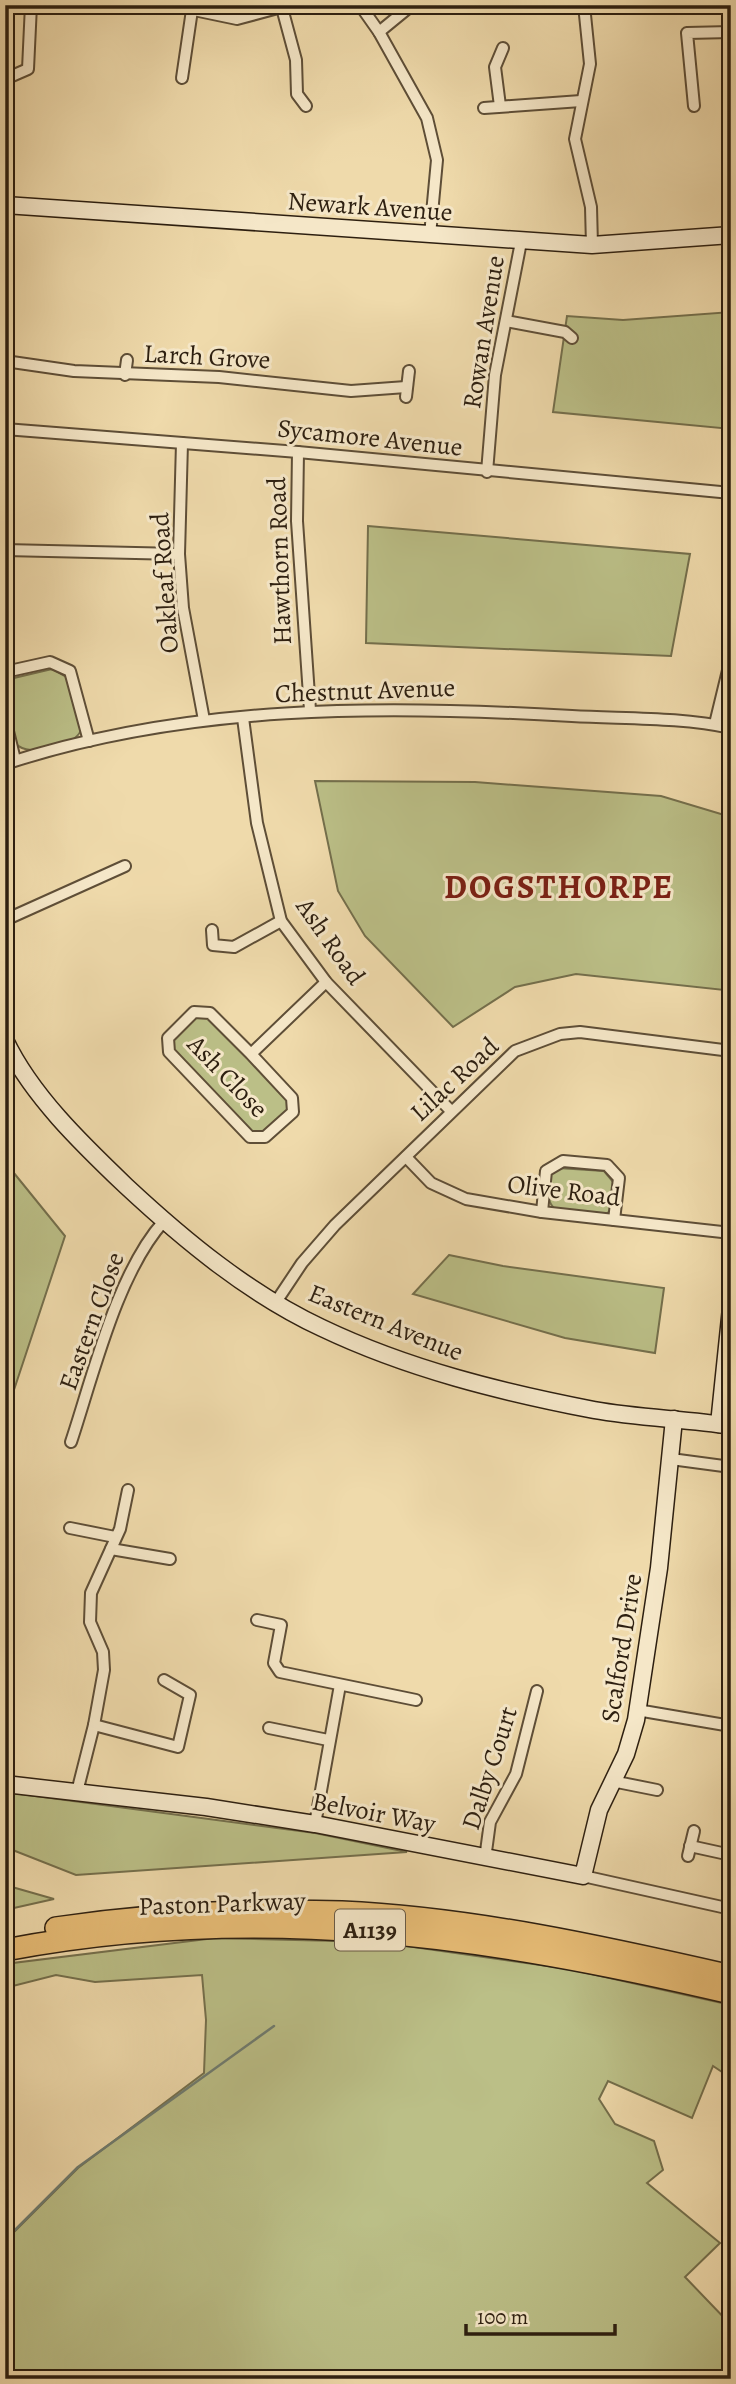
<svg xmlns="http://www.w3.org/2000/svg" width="736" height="2384" viewBox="0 0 736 2384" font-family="Alegreya,serif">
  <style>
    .green { fill: #bbbf87; stroke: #746f4c; stroke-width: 2 }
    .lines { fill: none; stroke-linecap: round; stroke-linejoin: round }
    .stream { stroke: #6f7c70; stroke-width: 2.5 }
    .street-casing { stroke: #5e4e37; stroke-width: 14 }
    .secondary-casing { stroke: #2d1f10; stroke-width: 19 }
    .highway-casing { stroke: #2d1f10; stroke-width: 24 }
    .street { stroke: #f5e7c8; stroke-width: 10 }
    .secondary { stroke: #f5e7c8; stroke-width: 16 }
    .highway { stroke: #e8bd76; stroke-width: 21 }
    .labels { text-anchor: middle; stroke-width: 6; stroke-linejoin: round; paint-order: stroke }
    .shield { fill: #f5e7c8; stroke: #695b47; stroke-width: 2 }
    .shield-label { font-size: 24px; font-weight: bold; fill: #2d1f10 }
    .street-label { font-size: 26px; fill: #2d1f10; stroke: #f5e7c8 }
    .district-label { font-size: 33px; font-weight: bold; letter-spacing: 2px; fill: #7a1f14; stroke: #f5e7c8 }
  </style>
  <rect width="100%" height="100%" fill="#efdaab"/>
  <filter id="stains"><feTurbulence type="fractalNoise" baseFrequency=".00286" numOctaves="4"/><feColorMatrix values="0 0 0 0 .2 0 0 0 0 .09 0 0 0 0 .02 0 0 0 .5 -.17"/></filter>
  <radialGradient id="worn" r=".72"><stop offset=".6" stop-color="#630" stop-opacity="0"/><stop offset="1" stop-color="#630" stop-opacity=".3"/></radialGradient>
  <g class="green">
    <polygon points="731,312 731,429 553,412 567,316 623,320"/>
    <polygon points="368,526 690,554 671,656 366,643"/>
    <path d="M52,669L68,678L81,730C75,747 29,758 16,744L5,686L14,678Z"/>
    <polygon points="315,781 475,782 661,796 731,817 731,969 724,990 576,974 515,987 453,1027 365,936 338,891"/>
    <polygon points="197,1015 208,1016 289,1100 290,1111 264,1133 251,1132 173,1051 172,1038"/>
    <polygon points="5,1162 65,1236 5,1417"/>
    <path d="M558,1168L604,1171L614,1183L611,1210L605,1215L557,1211C544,1201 549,1188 551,1173Z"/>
    <polygon points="449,1255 503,1266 664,1288 655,1353 565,1338 413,1294"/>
    <polygon points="5,1792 315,1833 407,1852 76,1875 5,1847"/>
    <polygon points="5,1885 54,1899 5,1910"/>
    <polygon points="215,1938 378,1942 569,1969 731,2005 731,2078 713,2066 692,2118 608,2081 599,2099 615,2124 654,2141 663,2170 647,2183 720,2243 685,2277 731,2325 731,2379 5,2379 5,2241 78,2168 204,2073 206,2020 202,1975 95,1982 56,1975 5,1988 5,1964"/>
  </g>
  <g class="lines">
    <polyline class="stream" points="5,2240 78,2167 274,2026"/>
    <g class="street-casing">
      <g id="street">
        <polyline points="170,5 237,19 289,5"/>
        <polyline points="360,5 379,32 427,118 437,160 430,235"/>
        <polyline points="584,5 590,64 575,139 591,207 592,245"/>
        <polyline points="30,8 61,5"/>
        <polyline points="282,8 296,60 297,94 306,106"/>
        <polyline points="379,32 412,5"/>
        <polyline points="182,78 192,10"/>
        <polyline points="5,79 28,69 31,5"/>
        <polyline points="500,106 495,67 503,48"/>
        <polyline points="694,106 687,33 731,32"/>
        <polyline points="484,108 581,101"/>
        <polyline points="506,321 565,332 572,338"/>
        <polyline points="5,361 74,371 219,377 351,391 406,387"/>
        <polyline points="125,375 127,360"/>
        <polyline points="406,397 409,371"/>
        <polyline points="5,429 298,452 731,493"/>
        <polyline points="182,443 179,554 183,608 204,720"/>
        <polyline points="298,452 297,521 310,710"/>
        <polyline points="487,472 495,375 521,242"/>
        <polyline points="5,550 179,554"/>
        <polyline points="5,672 50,662 70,671 89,741"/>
        <polyline points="243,718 257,823 281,921 326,982 451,1111"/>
        <polyline points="5,719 15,760"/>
        <polyline points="715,724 731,658"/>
        <path d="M5,764C188,704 382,705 572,716C624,719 680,717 731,728"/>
        <polyline points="5,920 125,866"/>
        <polyline points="212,930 213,945 234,947 281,921"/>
        <polyline points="251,1054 210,1013 194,1012 168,1038 169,1052 250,1137 265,1137 293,1112 292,1098 251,1054 326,982"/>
        <polyline points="406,1157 431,1183 466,1199 542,1212 731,1233"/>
        <polyline points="542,1212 546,1171 563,1161 607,1165 619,1178 614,1220"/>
        <polyline points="276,1302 302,1263 335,1225 515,1051 560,1034 580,1032 731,1051"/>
        <path d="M71,1442C93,1376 117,1273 164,1221"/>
        <polyline points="671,1459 731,1467"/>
        <polyline points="70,1528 115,1537"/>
        <polyline points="111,1549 170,1559"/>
        <polyline points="257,1620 281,1625 274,1663 280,1672 416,1700"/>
        <polyline points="637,1710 731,1726"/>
        <polyline points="94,1725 178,1747 190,1695 164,1680"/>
        <polyline points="269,1728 328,1740"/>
        <polyline points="612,1781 657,1790"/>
        <polyline points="77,1792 94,1725 104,1670 103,1652 90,1622 91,1593 120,1529 128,1490"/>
        <polyline points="315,1824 340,1685"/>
        <polyline points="690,1846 731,1855"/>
        <polyline points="688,1856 694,1831"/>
        <polyline points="485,1859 490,1822 516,1774 537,1691"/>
        <polyline points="583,1876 731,1909"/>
      </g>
    </g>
    <g class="secondary-casing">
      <g id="secondary">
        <polyline points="5,205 592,245 731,235"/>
        <path d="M5,1040C31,1095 82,1144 126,1186C184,1240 249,1294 322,1328C408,1369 501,1392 594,1410C639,1418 686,1419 731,1426"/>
        <polyline points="719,1424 731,1308"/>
        <polyline points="5,1784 206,1807 315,1824 583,1876 599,1810 626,1754 636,1720 659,1568 674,1419"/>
      </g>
    </g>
    <g class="highway-casing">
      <g id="highway">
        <path d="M56,1928C151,1914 246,1909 342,1912C473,1918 604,1947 731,1976"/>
        <path d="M5,1950C258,1902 484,1935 731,1993"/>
      </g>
    </g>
    <use href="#street" class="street"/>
    <use href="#secondary" class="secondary"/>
    <use href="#highway" class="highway"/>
  </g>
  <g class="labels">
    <rect class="shield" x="335" y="1909.5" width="70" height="41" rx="5"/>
    <g class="shield-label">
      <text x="370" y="1938">A1139</text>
    </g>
    <g class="street-label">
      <text transform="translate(370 206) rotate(4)" y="9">Newark Avenue</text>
      <text transform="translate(483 332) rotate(-81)" y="9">Rowan Avenue</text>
      <text transform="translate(207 356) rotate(3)" y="9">Larch Grove</text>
      <text transform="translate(370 437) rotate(6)" y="9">Sycamore Avenue</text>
      <text transform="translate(279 561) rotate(-92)" y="9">Hawthorn Road</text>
      <text transform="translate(164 583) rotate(-94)" y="9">Oakleaf Road</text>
      <text transform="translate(365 690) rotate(-2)" y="9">Chestnut Avenue</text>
      <text transform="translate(331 941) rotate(55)" y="9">Ash Road</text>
      <text transform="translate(228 1076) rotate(46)" y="9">Ash Close</text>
      <text transform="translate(454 1079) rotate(-43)" y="9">Lilac Road</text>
      <text transform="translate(564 1190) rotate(7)" y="9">Olive Road</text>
      <text transform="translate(91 1321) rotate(-70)" y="9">Eastern Close</text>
      <text transform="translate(386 1322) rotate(22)" y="9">Eastern Avenue</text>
      <text transform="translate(621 1648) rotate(-81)" y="9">Scalford Drive</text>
      <text transform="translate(489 1768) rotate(-72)" y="9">Dalby Court</text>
      <text transform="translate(374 1812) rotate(11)" y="9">Belvoir Way</text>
      <text transform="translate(222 1903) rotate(-2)" y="9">Paston Parkway</text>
    </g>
    <g class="district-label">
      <text x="559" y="898">DOGSTHORPE</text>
    </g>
  </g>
  <rect width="736" height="2384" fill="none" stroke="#efdaab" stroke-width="28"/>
  <rect x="7" y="7" width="722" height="2370" fill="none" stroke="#2d1f10" stroke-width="3.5"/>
  <rect x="14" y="14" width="708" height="2356" fill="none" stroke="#2d1f10" stroke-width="2"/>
  <path d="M466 2324v10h149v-10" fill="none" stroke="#2d1f10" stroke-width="3.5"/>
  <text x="477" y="2324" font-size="21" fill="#2d1f10" stroke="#f5e7c8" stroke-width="5" paint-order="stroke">100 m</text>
  <rect width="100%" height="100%" filter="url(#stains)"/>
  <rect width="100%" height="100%" fill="url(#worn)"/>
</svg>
